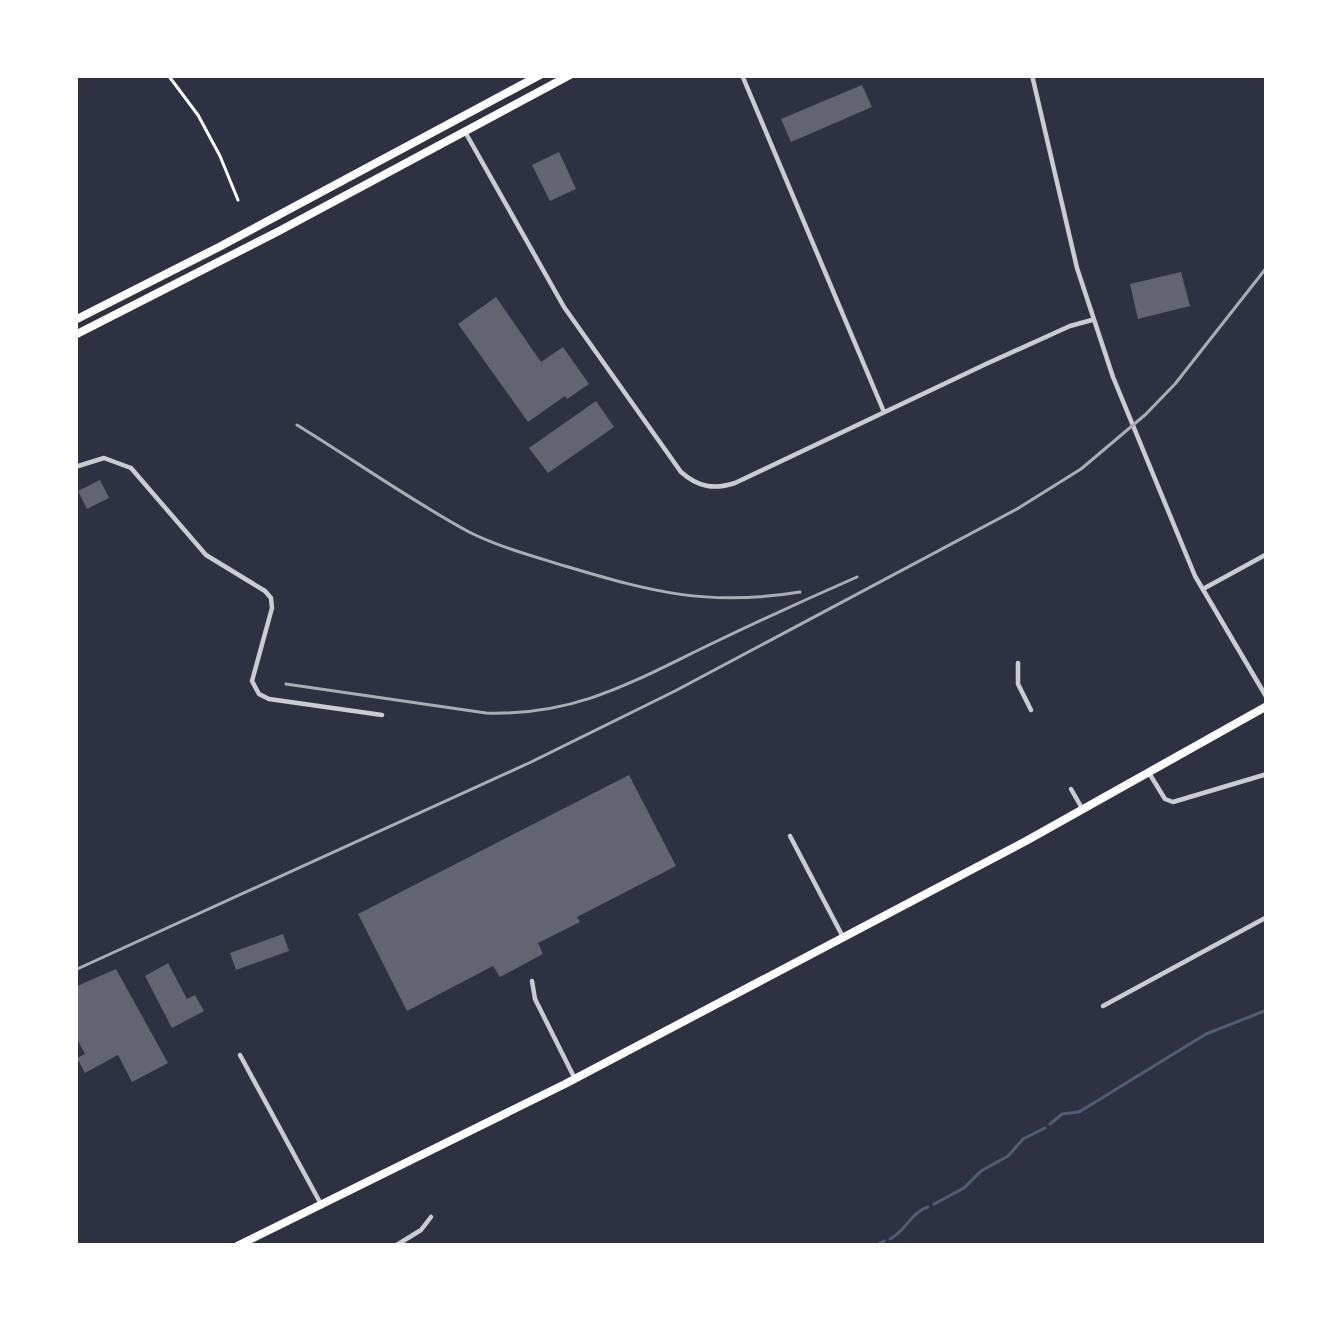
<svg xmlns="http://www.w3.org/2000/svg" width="1342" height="1321" viewBox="0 0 1342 1321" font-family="Literata,serif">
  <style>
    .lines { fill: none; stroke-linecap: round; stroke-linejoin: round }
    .stream { stroke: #4f5d75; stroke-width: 3 }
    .building { fill: #626471 }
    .path { stroke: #fff; stroke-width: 3 }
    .minor { stroke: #caccd0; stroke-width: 4.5 }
    .secondary { stroke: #fff; stroke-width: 8 }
    .primary { stroke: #fff; stroke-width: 8 }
    .rail { stroke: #abadb3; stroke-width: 3 }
  </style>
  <rect width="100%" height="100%" fill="#2d3142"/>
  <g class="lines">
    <g class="stream">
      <polyline points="1050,1124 1062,1114 1079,1112 1206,1034 1267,1010"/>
      <polyline points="934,1204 964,1188 981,1171 1008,1156 1023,1139 1045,1128"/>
      <path d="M890,1239C906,1231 911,1212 928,1207"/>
      <polyline points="875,1246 884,1241"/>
    </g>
  </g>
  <g class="building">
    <polygon points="862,85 872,107 791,142 781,119"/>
    <polygon points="559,152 576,189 550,201 532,165"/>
    <polygon points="1181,272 1190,306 1138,319 1130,284"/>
    <polygon points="496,297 541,362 563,347 589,384 567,399 565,396 528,422 458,324"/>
    <polygon points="596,401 614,427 548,473 529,448"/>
    <polygon points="100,480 109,498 87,509 78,491"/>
    <polygon points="629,775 676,866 577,917 580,922 538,943 543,954 500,977 493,966 407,1011 358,914"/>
    <polygon points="283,934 289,951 236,970 230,953"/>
    <polygon points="168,963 187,999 195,995 204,1011 172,1028 145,976"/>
    <polygon points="116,969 168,1063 132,1082 118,1055 85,1073 77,1058 85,1054 75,1035 75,987"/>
  </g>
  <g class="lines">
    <polyline class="path" points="168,75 198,115 220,156 238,200"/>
    <g class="minor">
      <polyline points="742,75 884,412"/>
      <polyline points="1032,75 1077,268 1113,377 1195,576 1267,698"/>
      <path d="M464,130L564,307L681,472C698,487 714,490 735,483L986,364L1070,326L1092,320"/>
      <polyline points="75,467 104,458 131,468 206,555 265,591 271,598 272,608 252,681 259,694 269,699 382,715"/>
      <polyline points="1203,589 1267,554"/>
      <polyline points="1018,663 1018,684 1031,710"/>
      <polyline points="1149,773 1165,799 1173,802 1267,774"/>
      <polyline points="1071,789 1083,810"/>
      <polyline points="790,836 843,937"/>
      <polyline points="532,981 535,999 575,1079"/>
      <polyline points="1103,1006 1267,917"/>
      <polyline points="240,1055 322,1206"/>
      <polyline points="395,1246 421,1230 431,1217"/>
    </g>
    <polyline class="secondary" points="237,1246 565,1084 1026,841 1267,706"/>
    <g class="primary">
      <polyline points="75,320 219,247 540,75"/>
      <polyline points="75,335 279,231 570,75"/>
    </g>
    <g class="rail">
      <path d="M297,425C354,460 410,500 469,532C499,547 533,556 565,566C652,592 708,607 800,592"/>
      <path d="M286,684L486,713C577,716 634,681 713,643C761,620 809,598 857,577"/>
      <polyline points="75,970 529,763 675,691 1017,509 1081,469 1145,415 1175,384 1267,267"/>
    </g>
  </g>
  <rect width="1342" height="1321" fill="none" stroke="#ffffff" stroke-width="156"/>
</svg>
